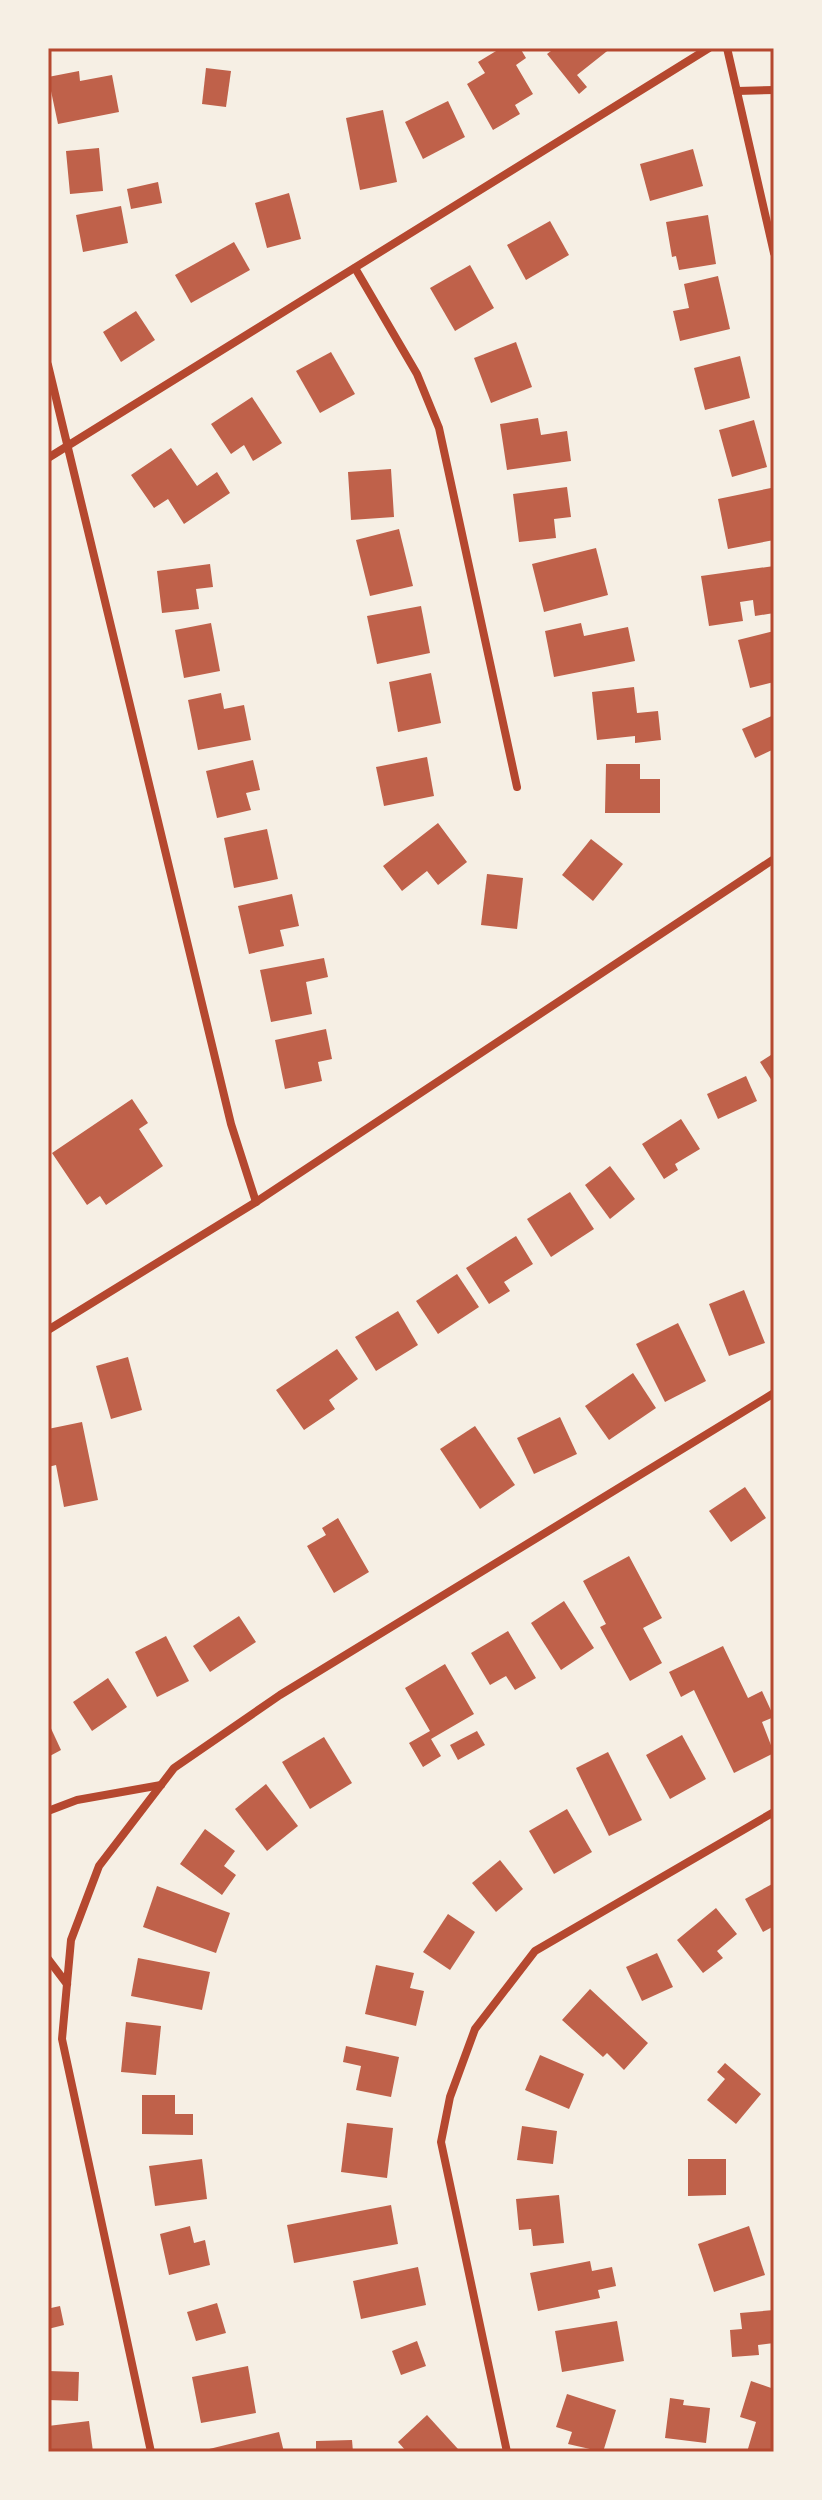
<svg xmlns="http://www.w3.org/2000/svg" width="822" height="2500" viewBox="0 0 822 2500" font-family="Overpass,sans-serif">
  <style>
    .building { fill: #bf614a }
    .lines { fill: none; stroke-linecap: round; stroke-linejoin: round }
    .minor { stroke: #b5482f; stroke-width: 8 }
    .neatline { fill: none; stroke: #b5482f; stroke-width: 3 }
  </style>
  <rect width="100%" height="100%" fill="#f6efe4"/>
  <g class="building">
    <polygon points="501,48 520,48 526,58 516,65 533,94 515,105 520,114 493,130 467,84 485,73 478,62"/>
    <polygon points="555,48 611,48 577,75 587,87 579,94 547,54"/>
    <polygon points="206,68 231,71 226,107 202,104"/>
    <polygon points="79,71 80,81 112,75 119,112 58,124 48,77"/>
    <polygon points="448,101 465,137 423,159 405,122"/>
    <polygon points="383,110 397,182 360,190 346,118"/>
    <polygon points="99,148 103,191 70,194 66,151"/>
    <polygon points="693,149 703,186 650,201 640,164"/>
    <polygon points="158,182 162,203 131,209 127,189"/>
    <polygon points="289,193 301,239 267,248 255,203"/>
    <polygon points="121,206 128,243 83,252 76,215"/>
    <polygon points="708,215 716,264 679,270 676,256 672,257 666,222"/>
    <polygon points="550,221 569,255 526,280 507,245"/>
    <polygon points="234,242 250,270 191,303 175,275"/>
    <polygon points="470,265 494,308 455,331 430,288"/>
    <polygon points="718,276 730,329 680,341 673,311 689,308 684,284"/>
    <polygon points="136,311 155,340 121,362 103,332"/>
    <polygon points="516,342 532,387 491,403 474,358"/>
    <polygon points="331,352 355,394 320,413 296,371"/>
    <polygon points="740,356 750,398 705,410 694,368"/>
    <polygon points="252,397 282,443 253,461 244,445 231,454 211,424"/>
    <polygon points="538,418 541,435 567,431 571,461 507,470 500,424"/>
    <polygon points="754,420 767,467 732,477 719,430"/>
    <polygon points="171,448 197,486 217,472 230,493 184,524 168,499 154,508 131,475"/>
    <polygon points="391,469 394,517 351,520 348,472"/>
    <polygon points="567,487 571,517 554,519 556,538 519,542 513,494"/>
    <polygon points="771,488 774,540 728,549 718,499"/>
    <polygon points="399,529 413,586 370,596 356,540"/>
    <polygon points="596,548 608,595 544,612 532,564"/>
    <polygon points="210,564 213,587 196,589 199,609 162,613 157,571"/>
    <polygon points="774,566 774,613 755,616 753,600 740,602 743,621 709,626 701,576"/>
    <polygon points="421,606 430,653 377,664 367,616"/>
    <polygon points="211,623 220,671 184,678 175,630"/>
    <polygon points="581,623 584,636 628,627 635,661 554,677 545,631"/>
    <polygon points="774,631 774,682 750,688 738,640"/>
    <polygon points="431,673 441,723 398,732 389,682"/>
    <polygon points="634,687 637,713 658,711 661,740 635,743 635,736 597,740 592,692"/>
    <polygon points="221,693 224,709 244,705 251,740 198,750 188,700"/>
    <polygon points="774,715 774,749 755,758 742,729"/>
    <polygon points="427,757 434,796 384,806 376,767"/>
    <polygon points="253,760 260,790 246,793 251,810 217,818 206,771"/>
    <polygon points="606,764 640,764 640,779 660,779 660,813 605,813"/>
    <polygon points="438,823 467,862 438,885 427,871 402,891 383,866"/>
    <polygon points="267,829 278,879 234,888 224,838"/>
    <polygon points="591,839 623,864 593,901 562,875"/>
    <polygon points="487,874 523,878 517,929 481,925"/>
    <polygon points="292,894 299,926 280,930 284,946 249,954 238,906"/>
    <polygon points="324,958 328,977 306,982 312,1014 271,1022 260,970"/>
    <polygon points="326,1029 332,1059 318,1062 322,1081 285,1089 275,1040"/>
    <polygon points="774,1053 774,1084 760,1062"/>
    <polygon points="746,1076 757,1101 718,1119 707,1094"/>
    <polygon points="132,1099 148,1123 139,1129 163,1166 106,1205 100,1196 87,1205 52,1153"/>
    <polygon points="681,1119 700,1149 675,1164 678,1170 664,1179 642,1144"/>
    <polygon points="610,1166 635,1199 610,1219 585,1185"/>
    <polygon points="570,1192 594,1229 551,1257 527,1219"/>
    <polygon points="516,1236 533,1264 504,1282 510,1291 489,1304 466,1268"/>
    <polygon points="457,1274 479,1307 438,1334 416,1301"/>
    <polygon points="744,1290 765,1343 729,1356 709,1304"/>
    <polygon points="398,1311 418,1345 376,1371 355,1337"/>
    <polygon points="678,1323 706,1381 665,1402 636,1344"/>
    <polygon points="337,1349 358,1379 329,1400 335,1409 304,1430 276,1390"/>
    <polygon points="128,1357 142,1410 111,1419 96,1366"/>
    <polygon points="633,1373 656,1408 609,1440 585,1406"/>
    <polygon points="560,1417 577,1454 534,1474 517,1438"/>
    <polygon points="82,1422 98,1500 64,1507 56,1465 48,1467 48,1429"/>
    <polygon points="475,1426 515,1485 480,1509 440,1449"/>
    <polygon points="745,1487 766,1518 731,1542 709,1511"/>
    <polygon points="338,1518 369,1572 334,1593 307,1546 326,1535 322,1528"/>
    <polygon points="629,1556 662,1618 643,1628 662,1663 630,1681 600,1627 606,1624 583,1581"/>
    <polygon points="564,1601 594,1648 561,1670 531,1623"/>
    <polygon points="239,1616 256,1642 210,1672 193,1646"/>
    <polygon points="508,1631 536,1678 515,1690 506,1676 490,1685 471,1653"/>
    <polygon points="166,1636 189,1681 157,1697 135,1652"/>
    <polygon points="723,1646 748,1698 762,1691 774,1717 762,1722 774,1753 734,1773 694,1690 681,1697 669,1672"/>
    <polygon points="445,1664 474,1714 431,1739 441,1756 423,1767 409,1743 430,1731 405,1688"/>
    <polygon points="108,1678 127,1707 92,1731 73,1702"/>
    <polygon points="48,1722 61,1750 48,1757"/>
    <polygon points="477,1731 485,1745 458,1760 450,1745"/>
    <polygon points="682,1735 706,1779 670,1799 646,1755"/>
    <polygon points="324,1737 352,1783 310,1809 282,1762"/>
    <polygon points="608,1752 642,1820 609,1836 576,1768"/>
    <polygon points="266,1784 298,1826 267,1851 235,1809"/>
    <polygon points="567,1809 592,1852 554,1874 529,1831"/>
    <polygon points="205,1829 235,1851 224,1866 236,1875 222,1895 180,1864"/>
    <polygon points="500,1860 523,1889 496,1912 472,1883"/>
    <polygon points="774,1883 774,1926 763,1932 745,1899"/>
    <polygon points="157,1886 230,1913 216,1953 143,1927"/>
    <polygon points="716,1908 737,1934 717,1951 723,1958 703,1973 677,1940"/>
    <polygon points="448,1914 475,1932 450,1970 423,1952"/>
    <polygon points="657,1953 673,1987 642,2001 626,1967"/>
    <polygon points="138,1958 210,1972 202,2010 131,1996"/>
    <polygon points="376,1965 414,1973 410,1988 424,1991 416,2026 365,2014"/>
    <polygon points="590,1989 648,2043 624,2070 607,2053 603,2057 562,2020"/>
    <polygon points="126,2022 161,2026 156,2075 121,2072"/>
    <polygon points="346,2046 399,2057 391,2097 356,2090 361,2066 343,2062"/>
    <polygon points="540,2055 584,2074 569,2109 525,2090"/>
    <polygon points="725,2063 761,2094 736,2124 707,2100 725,2079 717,2072"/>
    <polygon points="142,2095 175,2095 175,2114 193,2114 193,2135 142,2134"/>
    <polygon points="347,2123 393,2128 387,2178 341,2172"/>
    <polygon points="522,2126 557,2131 553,2164 517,2160"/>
    <polygon points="202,2159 207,2199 155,2206 149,2166"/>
    <polygon points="688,2159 726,2159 726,2195 688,2196"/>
    <polygon points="559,2195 564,2243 533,2246 531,2229 519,2230 516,2199"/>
    <polygon points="391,2205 398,2244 294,2263 287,2225"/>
    <polygon points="190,2226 194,2243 205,2240 210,2265 169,2275 160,2234"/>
    <polygon points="749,2226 765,2275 714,2292 698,2244"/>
    <polygon points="590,2261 592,2271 612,2267 616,2286 598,2290 600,2298 538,2311 530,2273"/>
    <polygon points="418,2267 426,2305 361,2319 353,2281"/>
    <polygon points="49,2301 51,2308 60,2306 64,2325 48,2329"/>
    <polygon points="217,2303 226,2333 196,2341 187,2312"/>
    <polygon points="774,2310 774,2343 758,2345 759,2355 732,2357 730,2330 742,2329 740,2313"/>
    <polygon points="617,2321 624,2361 562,2372 555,2331"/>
    <polygon points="417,2341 426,2366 401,2375 392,2351"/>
    <polygon points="248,2366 256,2413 201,2423 192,2377"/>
    <polygon points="48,2371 79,2372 78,2401 48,2400"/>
    <polygon points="751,2381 774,2389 774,2452 747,2452 756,2422 740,2417"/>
    <polygon points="567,2394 616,2410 603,2452 568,2444 572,2432 556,2427"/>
    <polygon points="670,2398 684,2400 683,2405 710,2408 706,2443 665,2438"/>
    <polygon points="427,2415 458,2449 454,2452 407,2452 398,2442"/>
    <polygon points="89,2421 93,2452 48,2452 48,2426"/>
    <polygon points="279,2432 284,2452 201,2452 201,2451"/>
    <polygon points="352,2440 353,2452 316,2452 316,2441"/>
  </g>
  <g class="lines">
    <g class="minor">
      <polyline points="727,48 774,253"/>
      <polyline points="737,91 774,90"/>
      <polyline points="355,268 417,374 439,428 517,787"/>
      <polyline points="48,365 231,1124 256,1202"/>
      <polyline points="48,458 709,48"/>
      <polyline points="48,1330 256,1202 774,859"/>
      <polyline points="48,1811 77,1800 161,1785"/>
      <polyline points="48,1959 67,1984"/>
      <polyline points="151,2452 62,2039 71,1940 99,1866 174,1768 280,1695 774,1393"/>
      <polyline points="507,2452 441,2142 450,2097 475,2029 535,1951 774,1812"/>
    </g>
  </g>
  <rect width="822" height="2500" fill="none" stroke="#f6efe4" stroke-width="100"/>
  <rect x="50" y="50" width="722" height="2400" class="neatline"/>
</svg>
